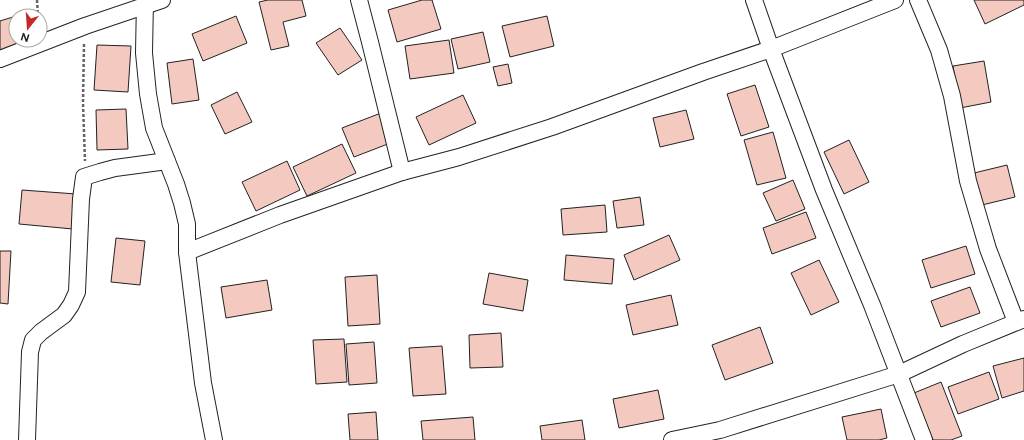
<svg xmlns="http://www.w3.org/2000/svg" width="1024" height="440" viewBox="0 0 1024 440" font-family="Figtree,sans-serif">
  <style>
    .building { fill: #f3c9c0; stroke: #222 }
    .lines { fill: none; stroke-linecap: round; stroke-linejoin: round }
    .minor-casing { stroke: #222; stroke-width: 18 }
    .path { stroke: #646464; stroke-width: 2.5; stroke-dasharray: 3 2; stroke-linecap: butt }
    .minor { stroke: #fff; stroke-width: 16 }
  </style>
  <rect width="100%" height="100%" fill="#fff"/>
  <g class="building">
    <polygon points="268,0 302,0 306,16 283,22 289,46 271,50 259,2"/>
    <polygon points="422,0 432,0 441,29 397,42 388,10"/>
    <polygon points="974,0 1024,0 1024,5 985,24"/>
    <polygon points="16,16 16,40 32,40 0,52 0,21"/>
    <polygon points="236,16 247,43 203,61 192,34"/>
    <polygon points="547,16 554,46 510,57 502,26"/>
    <polygon points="340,28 362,60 338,75 316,43"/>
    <polygon points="483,32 490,62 458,69 451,39"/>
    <polygon points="449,40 454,73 410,79 405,46"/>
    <polygon points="97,45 131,46 128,92 94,90"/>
    <polygon points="193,59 199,100 172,104 167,63"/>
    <polygon points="984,61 991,102 960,108 953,66"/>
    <polygon points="508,64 512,83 498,86 493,67"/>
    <polygon points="755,85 769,127 741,136 727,94"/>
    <polygon points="237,92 252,122 225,134 211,105"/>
    <polygon points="463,95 476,123 429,145 416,117"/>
    <polygon points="126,109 128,149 97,150 96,110"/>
    <polygon points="686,110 694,139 660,147 653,118"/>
    <polygon points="381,113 393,142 354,157 342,128"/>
    <polygon points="773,132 786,178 757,185 744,140"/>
    <polygon points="849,140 869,182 844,194 824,152"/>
    <polygon points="342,144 356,173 307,196 293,167"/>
    <polygon points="287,161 300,190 256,211 242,182"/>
    <polygon points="1007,165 1015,197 982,205 974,173"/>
    <polygon points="793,180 805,209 776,221 763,193"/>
    <polygon points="22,190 76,194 73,229 19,224"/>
    <polygon points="640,197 644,225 617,228 613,201"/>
    <polygon points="605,205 607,232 563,235 561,209"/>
    <polygon points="806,212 816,238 772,254 763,228"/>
    <polygon points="669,235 680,260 634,280 624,255"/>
    <polygon points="116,238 145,241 140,285 111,282"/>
    <polygon points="966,246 975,274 931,288 922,260"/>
    <polygon points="0,251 11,251 8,304 0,303"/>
    <polygon points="566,255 614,259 612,284 564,280"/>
    <polygon points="819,260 839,302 811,315 791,273"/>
    <polygon points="489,273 528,280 523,311 483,304"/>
    <polygon points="377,275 380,324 348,326 345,277"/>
    <polygon points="267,280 272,310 226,318 221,287"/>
    <polygon points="970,287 980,313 941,327 931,301"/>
    <polygon points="671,295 678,325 633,335 626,305"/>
    <polygon points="760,327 773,363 725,380 712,345"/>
    <polygon points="501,333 503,367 470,368 469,335"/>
    <polygon points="344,339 347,382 316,384 313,340"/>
    <polygon points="374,342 377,383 349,385 346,344"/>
    <polygon points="442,346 446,394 413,396 409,348"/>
    <polygon points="1024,358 1024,391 1002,398 993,366"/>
    <polygon points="989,372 999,399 958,414 948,387"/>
    <polygon points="941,382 962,436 951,440 933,440 914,393"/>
    <polygon points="658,390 664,419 619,428 613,399"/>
    <polygon points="881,409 887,438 879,440 847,440 842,417"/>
    <polygon points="376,412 378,440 350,440 348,414"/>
    <polygon points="473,417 475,440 423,440 421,421"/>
    <polygon points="582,420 585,440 542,440 540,426"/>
  </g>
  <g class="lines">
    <g class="minor-casing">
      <g id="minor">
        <polyline points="145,0 144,53 148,94 154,128 176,184 182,203 187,224 187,252 203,383 214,440"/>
        <polyline points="359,0 370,42 402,172"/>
        <polyline points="754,0 771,49 824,190 872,305 924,440"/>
        <polyline points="918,0 939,50 952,96 968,181 988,249 1016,322"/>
        <polyline points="0,59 85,26 162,0"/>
        <polyline points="187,252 280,215 402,172 459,157 552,127 703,72 771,49 895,0"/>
        <polyline points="27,440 30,352 33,340 41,332 64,315 71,305 77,292 81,199 84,177 100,172 115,168 167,161"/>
        <polyline points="672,440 720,430 899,374 963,344 1024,319"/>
      </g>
    </g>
    <g class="path">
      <polyline points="37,0 38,16"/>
      <polyline points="84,44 83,103 85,161"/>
    </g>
    <use href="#minor" class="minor"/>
  </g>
  <g transform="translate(28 28) rotate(197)"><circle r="19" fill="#ffffff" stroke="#a7a7a7"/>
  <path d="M0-3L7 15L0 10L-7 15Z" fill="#c62828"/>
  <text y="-6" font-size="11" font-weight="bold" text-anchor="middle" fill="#222222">N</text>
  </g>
</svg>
